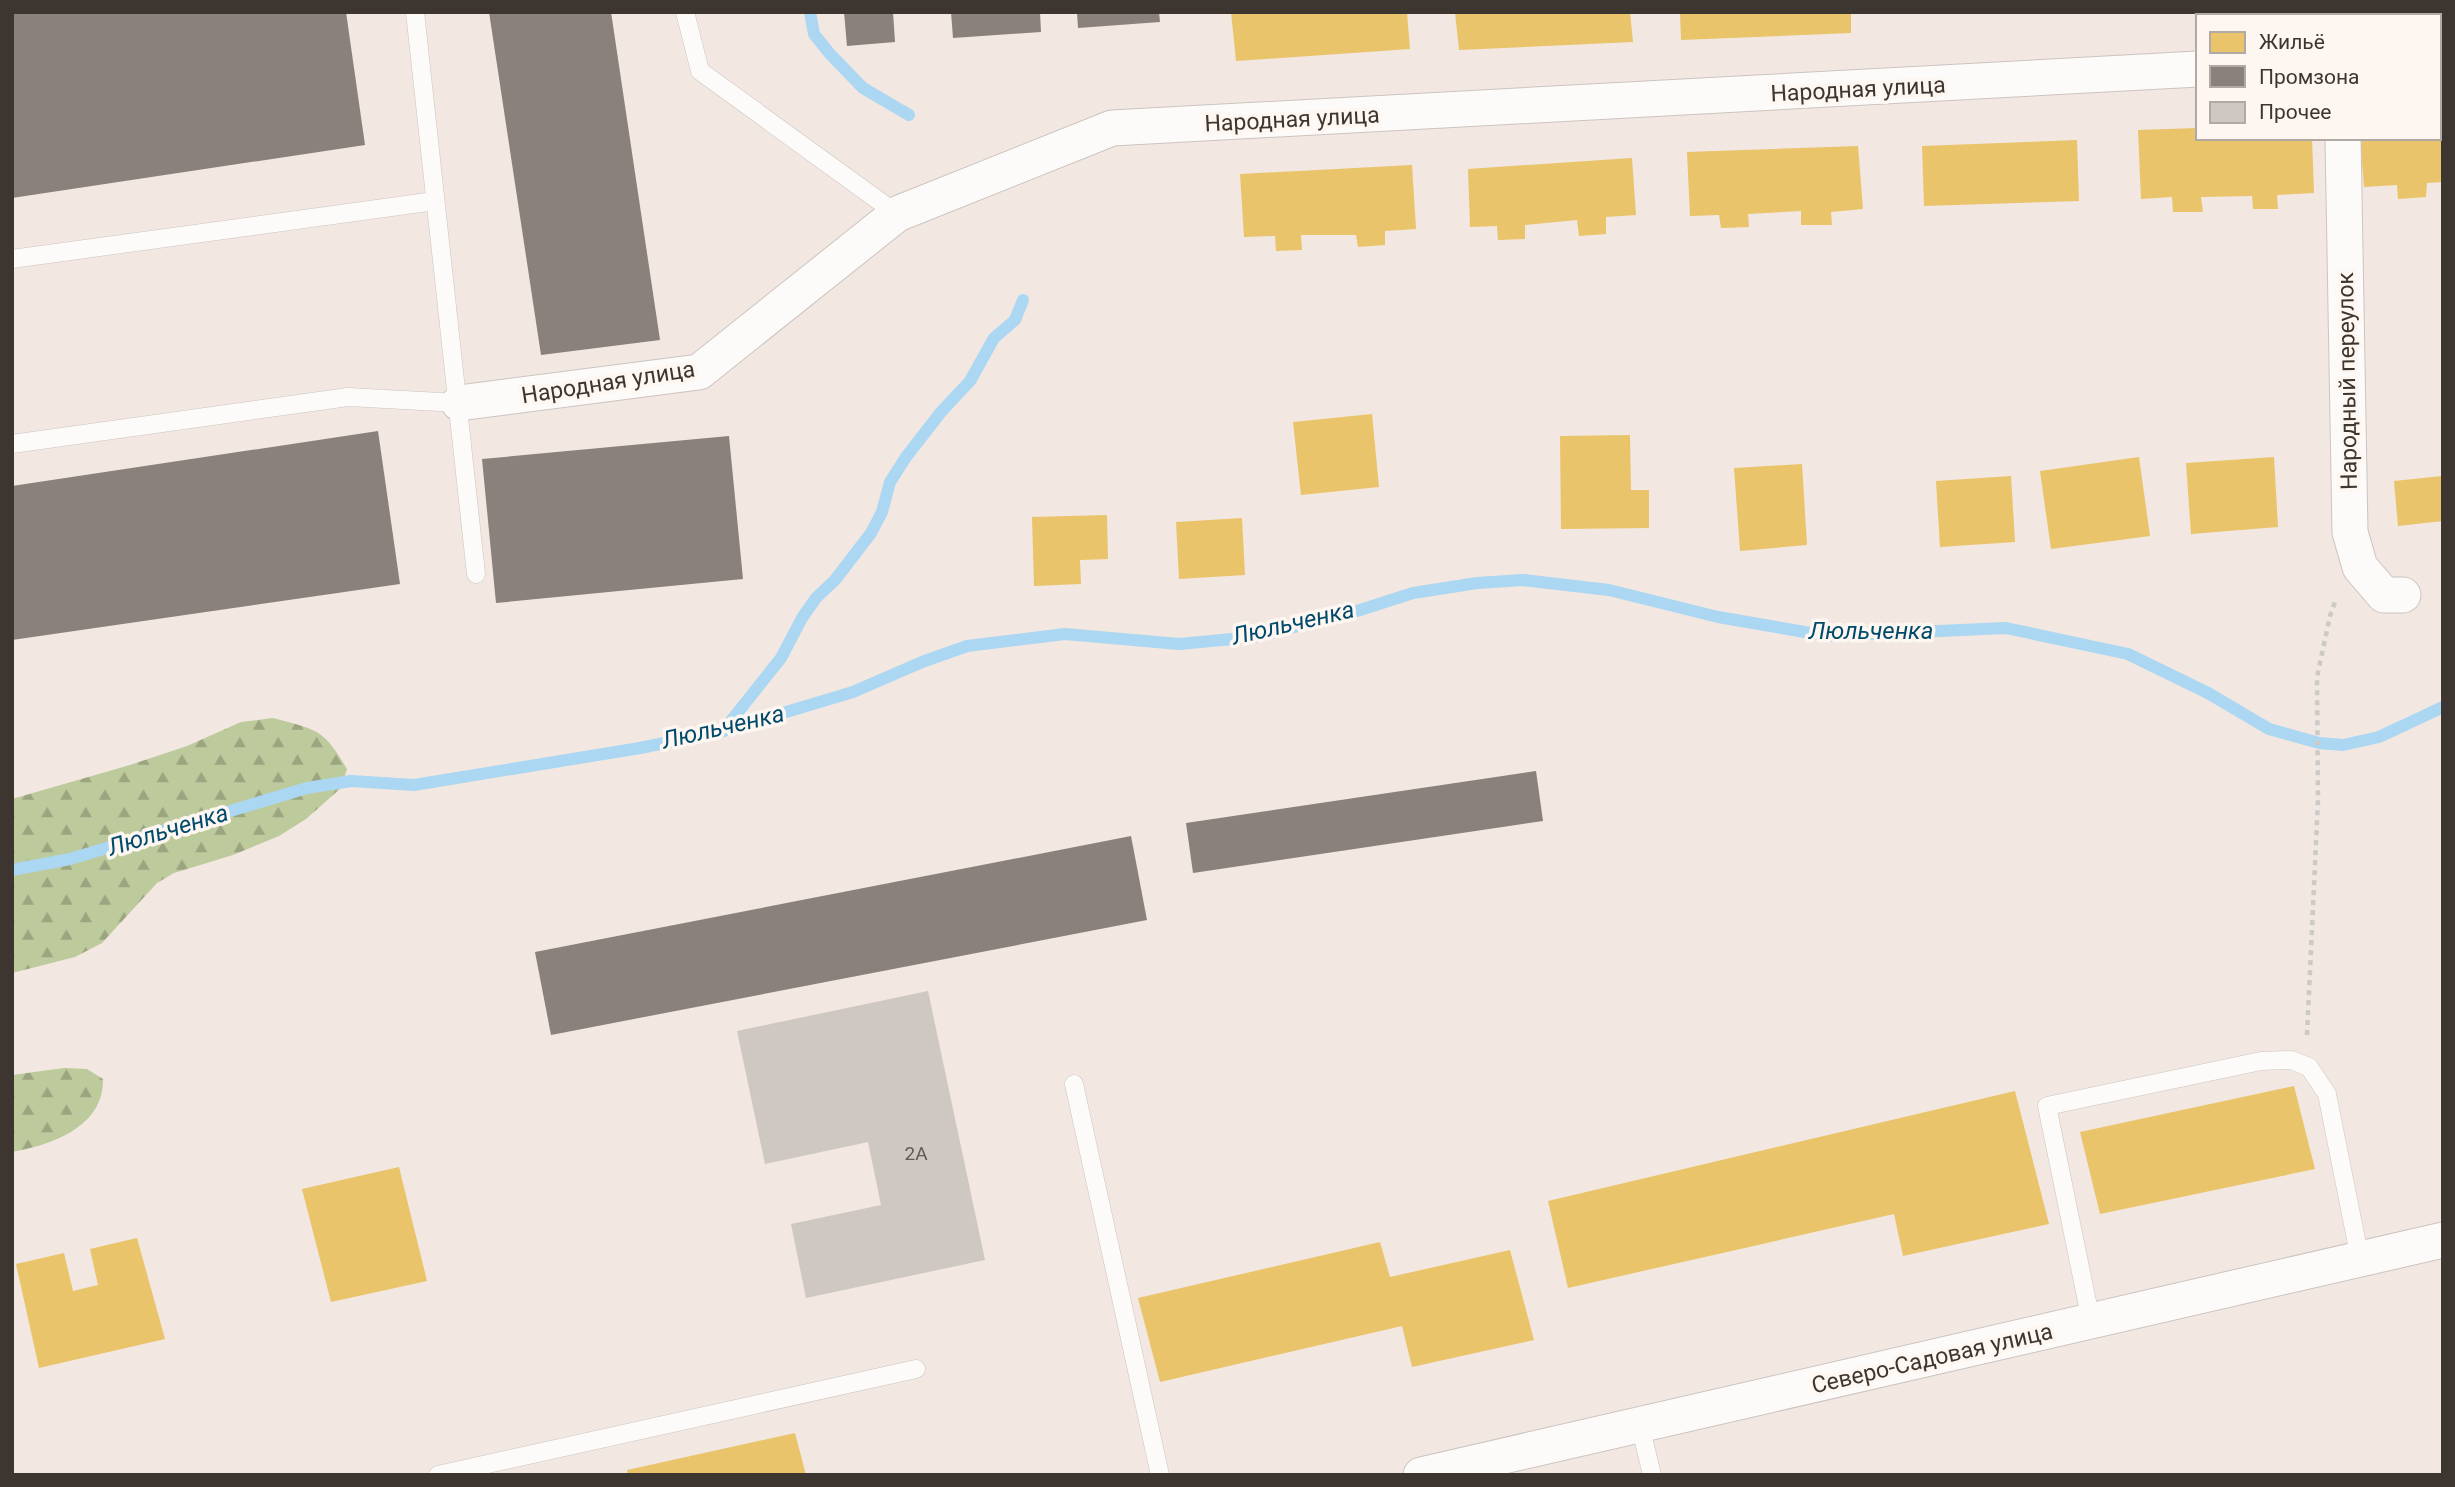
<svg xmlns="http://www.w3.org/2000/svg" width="2455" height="1487" viewBox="0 0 2455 1487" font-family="Roboto,sans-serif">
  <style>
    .forest { fill: url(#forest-firs) }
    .homes { fill: #e9c46a }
    .industry { fill: #8a817c }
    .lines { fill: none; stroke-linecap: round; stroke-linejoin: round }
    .stream { stroke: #abd7f2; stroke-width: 12 }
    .building { fill: #cfc7c2 }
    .service-casing { stroke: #ccc4c0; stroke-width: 19 }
    .minor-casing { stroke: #ccc4c0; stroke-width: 37 }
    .path { stroke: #ccc9c7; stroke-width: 4.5; stroke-dasharray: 5 5; stroke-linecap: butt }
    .service { stroke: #fdfbfa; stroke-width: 18 }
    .minor { stroke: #fdfbfa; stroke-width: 35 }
    .labels { text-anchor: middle; stroke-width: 7; stroke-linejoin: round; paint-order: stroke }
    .number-label { font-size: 19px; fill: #615a54 }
    .street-label { font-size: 23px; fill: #3c3530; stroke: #fdf6f1 }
    .water-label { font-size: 24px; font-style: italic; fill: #004a6c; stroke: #fdf6f1 }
  </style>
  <defs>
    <pattern id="forest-firs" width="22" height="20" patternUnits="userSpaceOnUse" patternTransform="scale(1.75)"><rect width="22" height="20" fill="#bdca9c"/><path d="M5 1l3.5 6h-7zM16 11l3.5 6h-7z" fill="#9ba580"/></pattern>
  </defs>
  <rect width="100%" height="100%" fill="#f2e7e1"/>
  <g class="forest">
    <path d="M273,718C317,730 323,728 347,769L341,788L306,819L279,836L233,855L174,873L157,883L102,943L75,957L12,973V799L130,765L187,746L241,722Z"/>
    <path d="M64,1068L87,1069L103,1079C104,1127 51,1145 12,1152V1075Z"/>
  </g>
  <g class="homes">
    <polygon points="1231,12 1407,12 1410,49 1236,61"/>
    <polygon points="1455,12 1630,12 1633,42 1459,50"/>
    <polygon points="1680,12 1851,12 1851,33 1681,40"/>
    <polygon points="2439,118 2443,118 2443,182 2427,183 2426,197 2398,199 2397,185 2364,187 2360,138 2439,138"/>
    <polygon points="2198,128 2198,138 2312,138 2314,193 2277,195 2278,209 2253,209 2252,196 2201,197 2203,212 2173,212 2172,197 2141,199 2138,130"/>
    <polygon points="2077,140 2079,201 1924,206 1922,146"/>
    <polygon points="1858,146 1863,209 1831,212 1832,225 1801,225 1801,211 1748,214 1749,227 1721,228 1719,215 1690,216 1687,152"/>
    <polygon points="1632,158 1636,215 1606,217 1606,234 1579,236 1577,220 1525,225 1525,239 1498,240 1497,226 1470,227 1468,169"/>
    <polygon points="1412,165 1416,229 1385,231 1385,245 1358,247 1356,235 1301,235 1302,250 1276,251 1275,236 1244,237 1240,174"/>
    <polygon points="1372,414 1379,487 1301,495 1293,422"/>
    <polygon points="1630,435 1631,490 1649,490 1649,528 1561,529 1560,436"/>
    <polygon points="2139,457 2150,536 2051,549 2040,471"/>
    <polygon points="2274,457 2278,527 2191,534 2186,463"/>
    <polygon points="1802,464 1807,545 1740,551 1734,468"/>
    <polygon points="2011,476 2015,542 1940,547 1936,481"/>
    <polygon points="2442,476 2443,521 2398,526 2394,481"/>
    <polygon points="1107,515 1108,559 1080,560 1081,584 1034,586 1032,517"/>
    <polygon points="1242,518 1245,575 1179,579 1176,522"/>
    <polygon points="2294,1086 2315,1169 2100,1214 2080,1132"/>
    <polygon points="2015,1091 2049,1224 1903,1256 1894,1214 1568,1288 1548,1201"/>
    <polygon points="399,1167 427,1281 331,1302 302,1189"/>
    <polygon points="137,1238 165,1339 39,1368 16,1264 64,1253 73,1291 98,1285 90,1249"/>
    <polygon points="1380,1242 1390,1277 1510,1250 1534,1340 1412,1367 1402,1326 1160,1382 1138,1298"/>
    <polygon points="795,1433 806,1475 628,1475 627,1470"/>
  </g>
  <g class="industry">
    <polygon points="12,12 346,12 365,145 12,198"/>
    <polygon points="489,12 611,12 660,340 541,355"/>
    <polygon points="844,12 893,12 895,42 847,46"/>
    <polygon points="951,12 1040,12 1041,32 953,38"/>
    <polygon points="1077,12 1159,12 1160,22 1078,28"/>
    <polygon points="378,431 400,584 12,640 12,486"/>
    <polygon points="729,436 743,579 496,603 482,459"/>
    <polygon points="1536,771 1543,821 1193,873 1186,823"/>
    <polygon points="1131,836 1147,920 551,1035 535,952"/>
  </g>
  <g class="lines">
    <g class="stream">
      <polyline points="810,12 814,34 830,54 863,88 909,115"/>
      <polyline points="723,731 781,658 802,618 816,598 835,580 871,533 882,512 890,482 906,457 941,412 970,381 994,338 1015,320 1023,300"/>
      <polyline points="12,870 70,859 307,788 351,781 414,785 640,748 723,731 853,692 922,662 967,646 1065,634 1179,644 1254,637 1357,611 1413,593 1477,583 1523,580 1609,590 1718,617 1828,636 2006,628 2128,654 2208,693 2269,729 2319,743 2343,745 2379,737 2443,707"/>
    </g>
  </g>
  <polygon class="building" points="928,991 985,1260 806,1298 791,1224 881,1205 868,1142 765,1164 737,1031"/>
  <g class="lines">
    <g class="service-casing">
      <g id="service">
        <polyline points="415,12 476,574"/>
        <polyline points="685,12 700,71 897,214"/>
        <polyline points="12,259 435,201"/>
        <polyline points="12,444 348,397 459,403"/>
        <polyline points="1074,1084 1160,1475"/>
        <polyline points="2091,1321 2047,1106 2261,1061 2291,1060 2309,1067 2327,1094 2360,1259"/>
        <polyline points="1640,1425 1652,1475"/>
        <polyline points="438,1475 916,1369"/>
      </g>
    </g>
    <g class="minor-casing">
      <g id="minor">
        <polyline points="2439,55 2443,55"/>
        <polyline points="2343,138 2350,532 2360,567 2384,595 2403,595"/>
        <polyline points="459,403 699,372 897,214 1112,128 2198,69"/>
        <polyline points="1421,1475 2443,1240"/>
      </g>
    </g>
    <polyline class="path" points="2307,1035 2318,800 2317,677 2330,616 2336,599"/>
    <use href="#service" class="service"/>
    <use href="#minor" class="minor"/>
  </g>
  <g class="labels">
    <g class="number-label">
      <text x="916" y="1160">2А</text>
    </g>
    <g class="street-label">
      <text transform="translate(1858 89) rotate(-3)" y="8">Народная улица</text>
      <text transform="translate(1292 119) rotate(-3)" y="8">Народная улица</text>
      <text transform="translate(2347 381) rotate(-91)" y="8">Народный переулок</text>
      <text transform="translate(608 382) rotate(-9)" y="8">Народная улица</text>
      <text transform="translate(1932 1358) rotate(-13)" y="8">Северо-Садовая улица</text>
    </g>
    <g class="water-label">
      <text transform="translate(1293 623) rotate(-13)" y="8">Люльченка</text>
      <text x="1871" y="639">Люльченка</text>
      <text transform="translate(723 727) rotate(-13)" y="8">Люльченка</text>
      <text transform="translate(168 830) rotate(-17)" y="8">Люльченка</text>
    </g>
  </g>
  <rect width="2455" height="1487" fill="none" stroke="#3c3530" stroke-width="28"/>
  <rect x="2196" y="14" width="245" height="126" fill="#fdf6f1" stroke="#b0a9a4" stroke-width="2"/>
  <rect x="2210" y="32" width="35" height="21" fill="#e9c46a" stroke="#b0a9a4" stroke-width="2"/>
  <text x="2259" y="49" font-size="21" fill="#3c3530">Жильё</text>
  <rect x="2210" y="66" width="35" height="21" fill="#8a817c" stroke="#b0a9a4" stroke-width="2"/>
  <text x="2259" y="84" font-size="21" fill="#3c3530">Промзона</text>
  <rect x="2210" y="102" width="35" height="21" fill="#cfc7c2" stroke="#b0a9a4" stroke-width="2"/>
  <text x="2259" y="119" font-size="21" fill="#3c3530">Прочее</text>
</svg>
